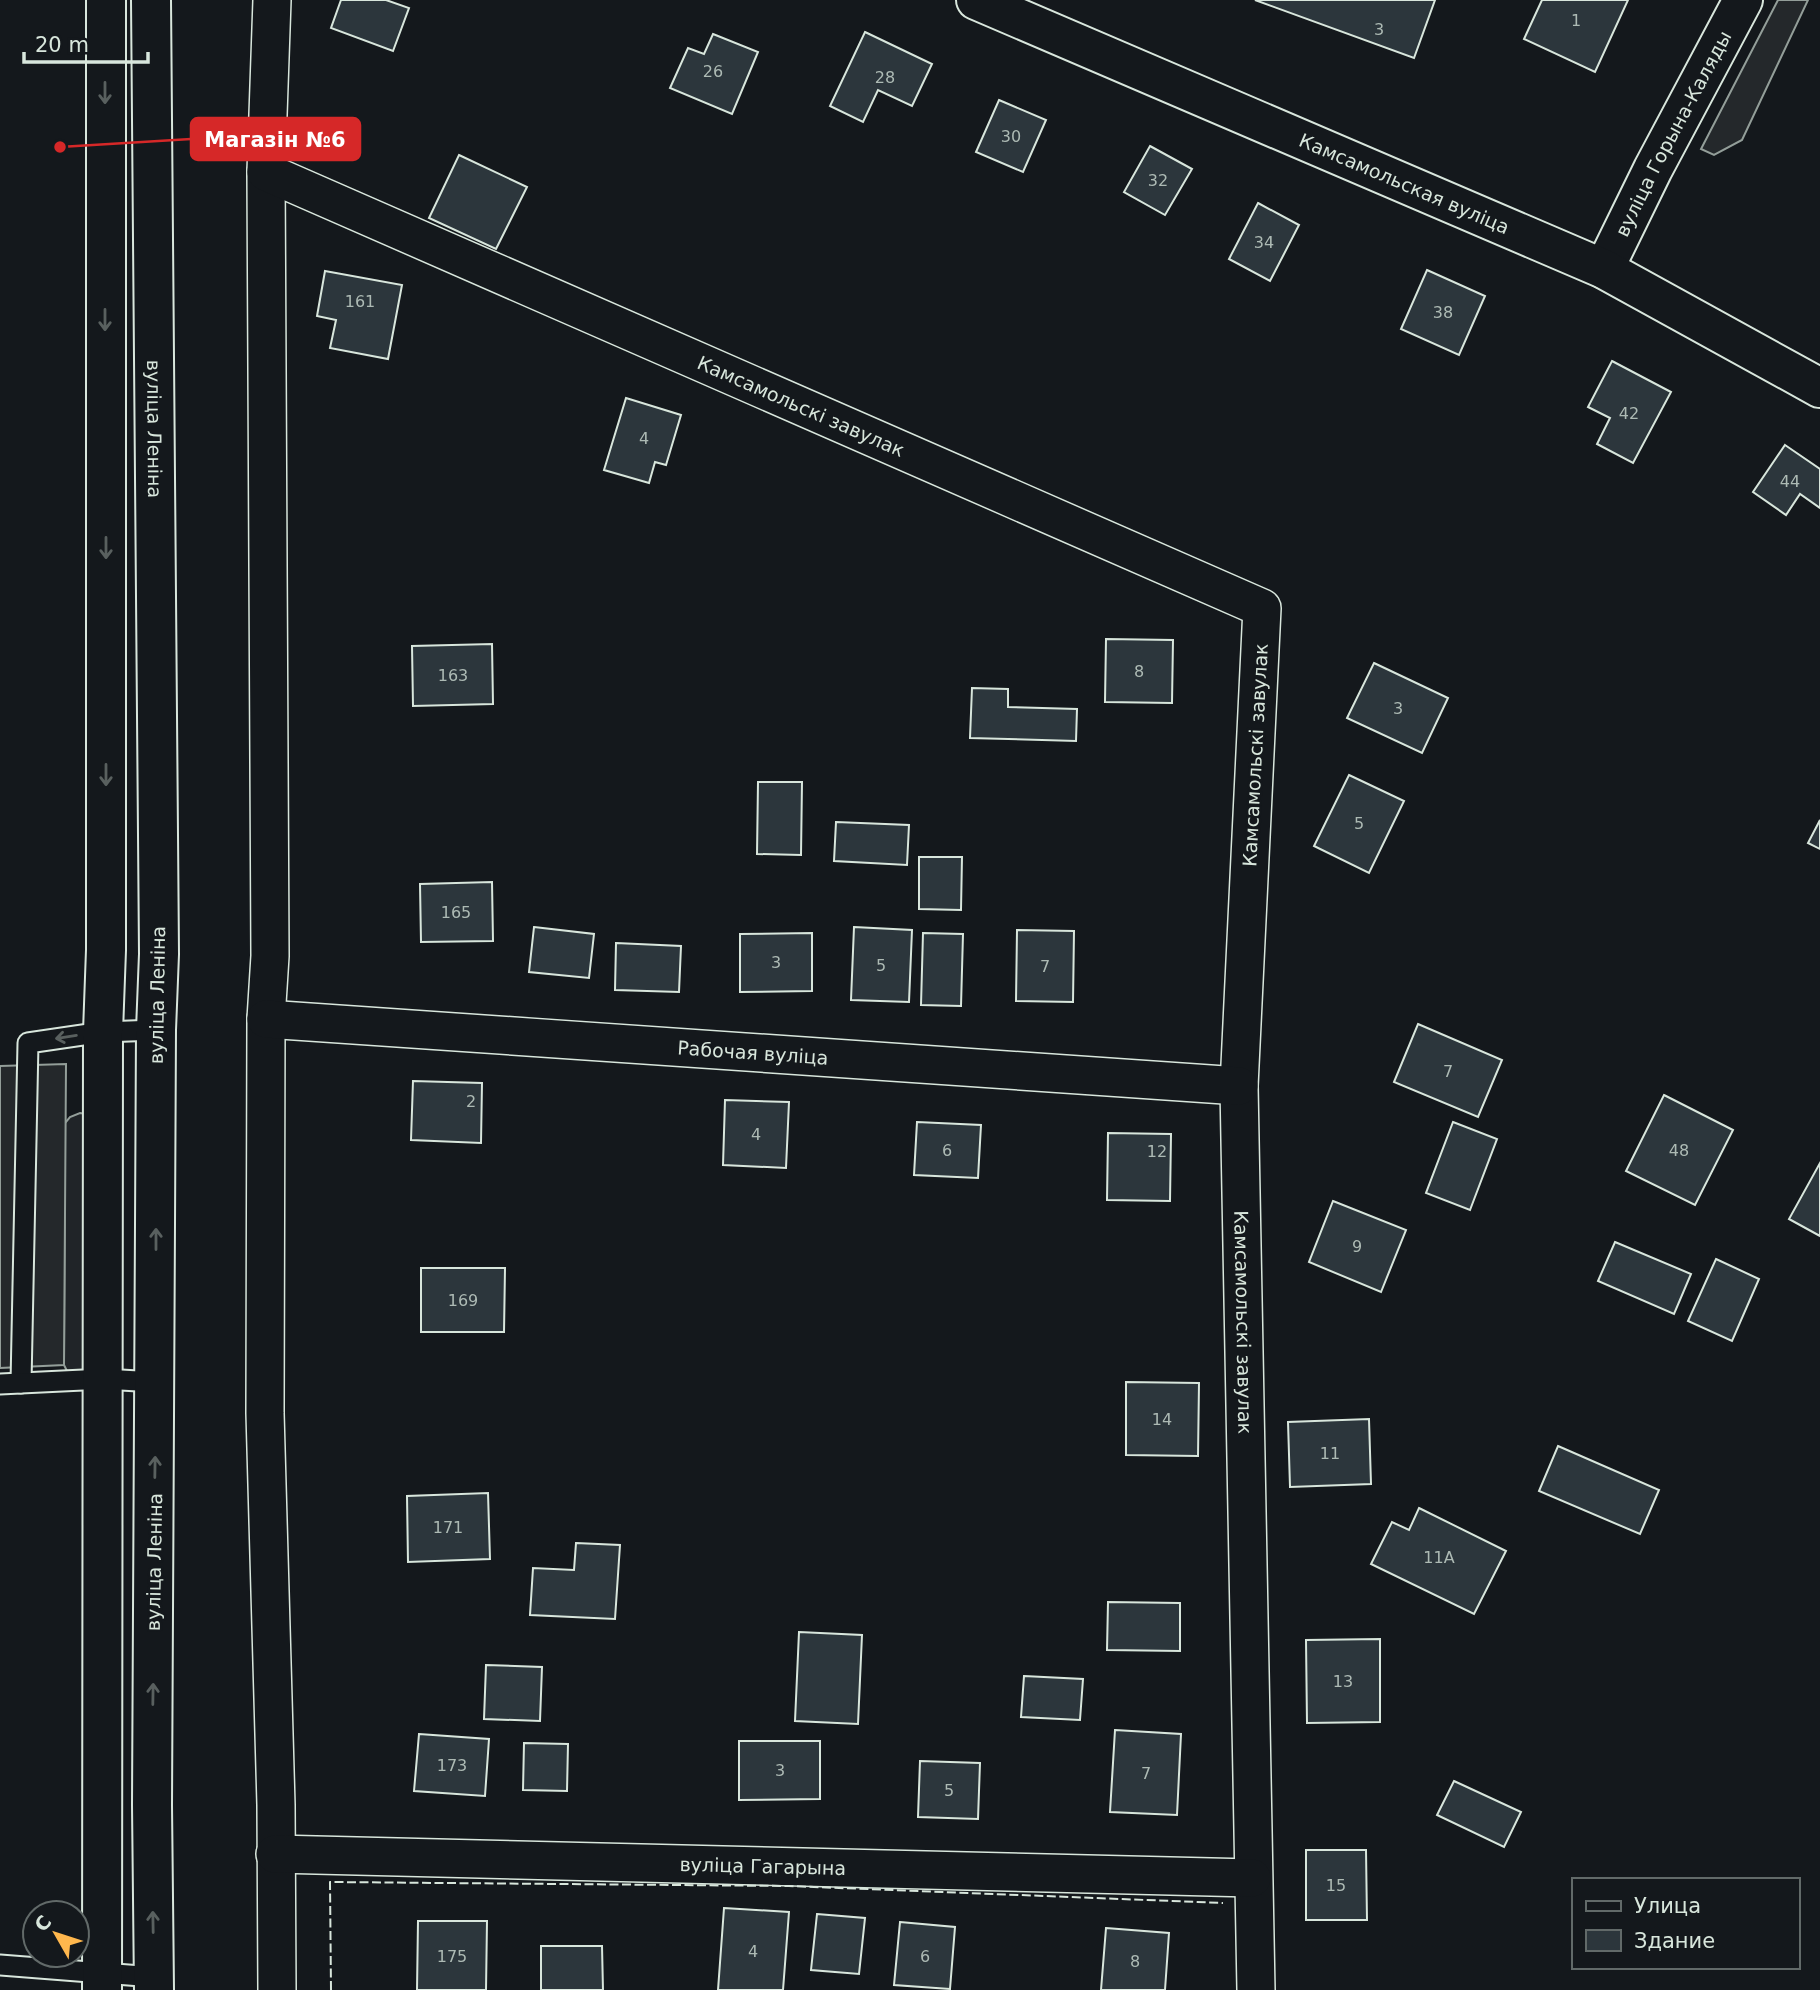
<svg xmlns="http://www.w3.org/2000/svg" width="1820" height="1990" viewBox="0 0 1820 1990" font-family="'DejaVu Sans',sans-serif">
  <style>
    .green { fill: #202428; stroke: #939e99; stroke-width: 2 }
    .parking { fill: #24282b; stroke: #939e99; stroke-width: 2 }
    .building { fill: #2c363c; stroke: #d8e6dc; stroke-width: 2 }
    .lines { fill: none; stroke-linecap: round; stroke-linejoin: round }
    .service-casing { stroke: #d8e6dc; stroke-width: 23 }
    .minor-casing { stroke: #d8e6dc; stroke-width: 40 }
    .tertiary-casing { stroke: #d8e6dc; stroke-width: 42 }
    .primary-casing { stroke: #d8e6dc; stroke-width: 42 }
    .service { stroke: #14181c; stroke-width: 19 }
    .minor { stroke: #14181c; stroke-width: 37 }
    .tertiary { stroke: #14181c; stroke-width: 38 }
    .primary { stroke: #14181c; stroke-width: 38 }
    .fence { stroke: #d8e6dc; stroke-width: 2; stroke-dasharray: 9 3.5; stroke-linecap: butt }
    .oneway { stroke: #59605f }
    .labels { text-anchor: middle; stroke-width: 5; stroke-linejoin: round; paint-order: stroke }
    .number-label { font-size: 16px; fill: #adbab4 }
    .street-label { font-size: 19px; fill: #d8e6dc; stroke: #14181c }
    .leader { fill: none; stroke: #d62828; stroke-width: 2.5 }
    .callout-dot { fill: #d62828; stroke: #14181c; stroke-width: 2.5 }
    .callout { fill: #d62828; stroke: #d62828; stroke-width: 2.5 }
    .callout-label { font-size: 21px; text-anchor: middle; font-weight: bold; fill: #fff }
  </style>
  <rect width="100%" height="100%" fill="#14181c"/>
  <polygon class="green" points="80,1113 86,1114 84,1372 75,1374 67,1371 64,1365 65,1123 70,1117"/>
  <g class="parking">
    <polygon points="1778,0 1808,0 1742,140 1714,155 1701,149"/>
    <polygon points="66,1064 64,1365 0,1368 0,1066"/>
  </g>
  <g class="building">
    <polygon points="341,0 386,0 409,8 393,51 331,28"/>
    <polygon points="1255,0 1435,0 1414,58"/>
    <polygon points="1542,0 1628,0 1595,72 1524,39"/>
    <polygon points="865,32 932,64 912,106 878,90 863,122 830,106"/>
    <polygon points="713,34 758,52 732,114 670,88 688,48 704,54"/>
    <polygon points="999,100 1046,120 1023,172 976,152"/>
    <polygon points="1150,146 1192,169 1165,215 1124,192"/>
    <polygon points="459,155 527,187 496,249 429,218"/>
    <polygon points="1258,203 1299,225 1270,281 1229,259"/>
    <polygon points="1427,270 1485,296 1459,355 1401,329"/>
    <polygon points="325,271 402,285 388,359 330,348 336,320 317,316"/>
    <polygon points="1612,361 1671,392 1633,463 1597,444 1610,418 1588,407"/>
    <polygon points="626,398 681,415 666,465 655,462 649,483 604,470"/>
    <polygon points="1785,445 1820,469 1820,508 1800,494 1786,515 1753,492"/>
    <polygon points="1106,639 1173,640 1172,703 1105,702"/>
    <polygon points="492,644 493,704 413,706 412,646"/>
    <polygon points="1374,663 1448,698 1422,753 1347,718"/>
    <polygon points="972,688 1008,689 1008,707 1077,709 1076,741 970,738"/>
    <polygon points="1349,775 1404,801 1369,873 1314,846"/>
    <polygon points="758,782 802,782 801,855 757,854"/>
    <polygon points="1820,820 1820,849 1808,843"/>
    <polygon points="836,822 909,825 907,865 834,861"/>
    <polygon points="919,857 962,857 961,910 919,909"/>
    <polygon points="492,882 493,941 421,942 420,884"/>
    <polygon points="534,927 594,934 589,978 529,972"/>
    <polygon points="854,927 912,930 909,1002 851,1000"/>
    <polygon points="1017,930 1074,931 1073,1002 1016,1001"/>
    <polygon points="812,933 812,991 740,992 740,934"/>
    <polygon points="923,933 963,934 961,1006 921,1005"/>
    <polygon points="616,943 681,946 679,992 615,990"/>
    <polygon points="1418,1024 1502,1060 1478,1117 1394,1082"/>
    <polygon points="413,1081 482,1083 481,1143 411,1140"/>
    <polygon points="1664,1095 1733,1130 1695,1205 1626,1171"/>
    <polygon points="725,1100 789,1102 786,1168 723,1165"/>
    <polygon points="917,1122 981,1125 978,1178 914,1175"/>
    <polygon points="1453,1122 1497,1139 1470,1210 1426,1193"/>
    <polygon points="1108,1133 1171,1134 1170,1201 1107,1200"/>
    <polygon points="1820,1163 1820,1236 1789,1219"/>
    <polygon points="1333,1201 1406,1230 1381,1292 1309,1262"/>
    <polygon points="1615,1242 1691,1274 1674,1314 1598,1281"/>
    <polygon points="1716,1259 1759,1279 1732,1341 1688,1321"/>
    <polygon points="421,1268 505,1268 504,1332 421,1332"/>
    <polygon points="1126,1382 1199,1383 1198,1456 1126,1455"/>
    <polygon points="1369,1419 1371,1484 1290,1487 1288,1422"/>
    <polygon points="1558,1446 1659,1490 1640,1534 1539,1491"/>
    <polygon points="488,1493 490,1559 408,1562 407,1496"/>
    <polygon points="1419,1508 1506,1551 1474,1614 1371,1564 1392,1522 1409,1530"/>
    <polygon points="576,1543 620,1545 615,1619 530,1615 533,1568 574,1570"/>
    <polygon points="1108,1602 1180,1603 1180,1651 1107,1650"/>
    <polygon points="799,1632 862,1635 858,1724 795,1721"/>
    <polygon points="1380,1639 1380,1722 1307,1723 1306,1640"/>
    <polygon points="486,1665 542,1667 540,1721 484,1719"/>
    <polygon points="1024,1676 1083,1679 1080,1720 1021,1717"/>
    <polygon points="1115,1730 1181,1734 1177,1815 1110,1812"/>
    <polygon points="419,1734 489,1739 485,1796 414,1791"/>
    <polygon points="739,1741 820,1741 820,1799 739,1800"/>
    <polygon points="524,1743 568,1744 567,1791 523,1790"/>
    <polygon points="920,1761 980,1763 978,1819 918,1817"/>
    <polygon points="1454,1781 1521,1812 1504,1847 1437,1815"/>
    <polygon points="1306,1850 1366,1850 1367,1920 1306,1920"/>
    <polygon points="724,1908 789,1912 783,1990 718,1990"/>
    <polygon points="817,1914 865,1918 859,1974 811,1970"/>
    <polygon points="418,1921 487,1921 486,1990 417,1990"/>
    <polygon points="900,1922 955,1927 950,1989 894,1985"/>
    <polygon points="1106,1928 1169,1933 1165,1990 1101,1990"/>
    <polygon points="541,1946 602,1946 603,1990 541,1990"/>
  </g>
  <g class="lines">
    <g class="service-casing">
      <g id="service">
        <polyline points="21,1383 28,1043 103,1032 156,1030"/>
        <polyline points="0,1384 104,1379 155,1382"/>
        <polyline points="0,1965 154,1977"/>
      </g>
    </g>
    <g class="minor-casing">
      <g id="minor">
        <polyline points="272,0 266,172 270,956 266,1019 265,1413 276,1805 277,1990"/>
        <path id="s1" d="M266,172L1262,608L1239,1086L1256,1990"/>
        <path id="s2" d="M266,1019L1239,1086"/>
        <path id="s3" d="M275,1854L1252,1878"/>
      </g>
    </g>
    <g class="tertiary-casing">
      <g id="tertiary">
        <path id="s4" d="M1604,269L1653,169L1743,0"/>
      </g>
    </g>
    <g class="primary-casing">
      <g id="primary">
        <path id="s5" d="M151,0L159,954L156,1030L152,1805L154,1990"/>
        <path id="s6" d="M976,0L1604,269L1820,388"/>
        <polyline points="102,1990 103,1032 106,950 106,0"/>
      </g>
    </g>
    <use href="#service" class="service"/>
    <use href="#minor" class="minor"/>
    <use href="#tertiary" class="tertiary"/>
    <use href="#primary" class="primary"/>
    <polyline class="fence" points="331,1990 330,1882 789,1886 1223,1903"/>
  </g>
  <defs><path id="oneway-shaft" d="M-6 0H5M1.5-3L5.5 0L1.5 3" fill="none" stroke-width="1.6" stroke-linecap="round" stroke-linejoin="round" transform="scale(1.75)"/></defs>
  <g class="oneway">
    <use href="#oneway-shaft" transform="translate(105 93) rotate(90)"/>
    <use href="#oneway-shaft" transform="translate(105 320) rotate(90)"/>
    <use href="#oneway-shaft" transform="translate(106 548) rotate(90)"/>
    <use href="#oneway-shaft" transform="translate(106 775) rotate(90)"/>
    <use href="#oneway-shaft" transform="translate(66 1037) rotate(171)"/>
    <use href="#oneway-shaft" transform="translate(156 1239) rotate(-90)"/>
    <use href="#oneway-shaft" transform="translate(155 1467) rotate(-89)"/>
    <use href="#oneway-shaft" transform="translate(153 1694) rotate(-89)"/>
    <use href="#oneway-shaft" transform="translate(153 1922) rotate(-91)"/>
  </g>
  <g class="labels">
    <g class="number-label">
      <text x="1576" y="26">1</text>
      <text x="1379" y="35">3</text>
      <text x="713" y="77">26</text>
      <text x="885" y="83">28</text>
      <text x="1011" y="142">30</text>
      <text x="1158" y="186">32</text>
      <text x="1264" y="248">34</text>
      <text x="360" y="307">161</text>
      <text x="1443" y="318">38</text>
      <text x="1629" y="419">42</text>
      <text x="644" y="444">4</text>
      <text x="1790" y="487">44</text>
      <text x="1139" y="677">8</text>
      <text x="453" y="681">163</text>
      <text x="1398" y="714">3</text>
      <text x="1359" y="829">5</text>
      <text x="456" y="918">165</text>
      <text x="776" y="968">3</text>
      <text x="881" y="971">5</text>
      <text x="1045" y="972">7</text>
      <text x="1448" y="1077">7</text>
      <text x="471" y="1107">2</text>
      <text x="756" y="1140">4</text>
      <text x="947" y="1156">6</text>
      <text x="1679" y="1156">48</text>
      <text x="1157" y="1157">12</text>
      <text x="1357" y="1252">9</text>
      <text x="463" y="1306">169</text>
      <text x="1162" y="1425">14</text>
      <text x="1330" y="1459">11</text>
      <text x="448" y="1533">171</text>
      <text x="1439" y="1563">11А</text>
      <text x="1343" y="1687">13</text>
      <text x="452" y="1771">173</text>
      <text x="780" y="1776">3</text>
      <text x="1146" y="1779">7</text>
      <text x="949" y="1796">5</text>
      <text x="1336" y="1891">15</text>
      <text x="753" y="1957">4</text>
      <text x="452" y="1962">175</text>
      <text x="925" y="1962">6</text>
      <text x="1135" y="1967">8</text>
    </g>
    <g class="street-label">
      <text dy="7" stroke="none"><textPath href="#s4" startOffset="152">вуліца Горына-Каляды</textPath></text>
      <text dy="7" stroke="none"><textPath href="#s6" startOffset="466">Камсамольская вуліца</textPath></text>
      <text dy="7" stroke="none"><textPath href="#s1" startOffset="584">Камсамольскі завулак</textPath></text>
      <text dy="7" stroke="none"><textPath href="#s5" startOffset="429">вуліца Леніна</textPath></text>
      <text transform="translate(1255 755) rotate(-87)" y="7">Камсамольскі завулак</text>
      <text transform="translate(157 995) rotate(-89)" y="7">вуліца Леніна</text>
      <text dy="7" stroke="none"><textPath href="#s2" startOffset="488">Рабочая вуліца</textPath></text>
      <text dy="7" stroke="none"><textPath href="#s1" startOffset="1802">Камсамольскі завулак</textPath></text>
      <text transform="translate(154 1562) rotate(-89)" y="7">вуліца Леніна</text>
      <text dy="7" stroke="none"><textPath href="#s3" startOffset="488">вуліца Гагарына</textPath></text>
    </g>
  </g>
  <path class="leader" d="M60 147L191 139"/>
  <circle class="callout-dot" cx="60" cy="147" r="7"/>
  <rect class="callout" x="191" y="118" width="169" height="42" rx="7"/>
  <g class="callout-label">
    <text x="275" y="147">Магазін №6</text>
  </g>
  <rect x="1572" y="1878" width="228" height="91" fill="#14181c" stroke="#626a69" stroke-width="2"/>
  <rect x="1586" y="1901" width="35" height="10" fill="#14181c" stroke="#626a69" stroke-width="2"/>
  <text x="1634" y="1913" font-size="21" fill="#d8e6dc">Улица</text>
  <rect x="1586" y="1930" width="35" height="21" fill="#2c363c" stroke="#626a69" stroke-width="2"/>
  <text x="1634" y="1948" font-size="21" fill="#d8e6dc">Здание</text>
  <g transform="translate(56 1934) rotate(309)"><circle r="33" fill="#14181c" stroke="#626a69" stroke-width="2"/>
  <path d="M0-5L12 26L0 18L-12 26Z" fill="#ffb74d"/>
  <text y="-10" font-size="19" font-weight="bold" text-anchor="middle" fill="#d8e6dc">С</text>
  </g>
  <path d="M24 52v10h124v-10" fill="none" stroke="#d8e6dc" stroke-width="3.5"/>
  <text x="35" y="52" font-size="21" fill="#d8e6dc" stroke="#14181c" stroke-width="5" paint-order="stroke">20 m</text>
</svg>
